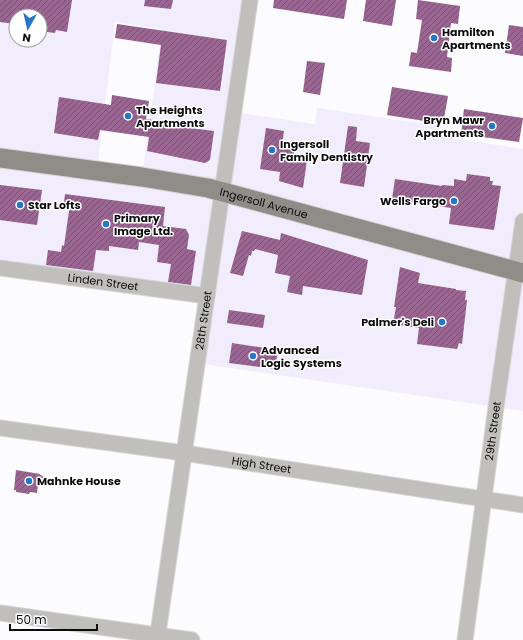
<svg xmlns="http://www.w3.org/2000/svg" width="523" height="640" viewBox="0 0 523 640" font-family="Poppins,sans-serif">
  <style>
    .built { fill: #f1edfc; fill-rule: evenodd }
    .building { fill: url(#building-hatch) }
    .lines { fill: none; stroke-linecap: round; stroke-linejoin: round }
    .minor-casing { stroke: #d5d5d7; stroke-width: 17 }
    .major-casing { stroke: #d5d5d7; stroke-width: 21 }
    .minor { stroke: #c1bfbc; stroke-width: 15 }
    .major { stroke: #8f8d87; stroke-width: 19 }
    .poi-dot { fill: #2477c6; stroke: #fff; stroke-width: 1.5 }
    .labels { text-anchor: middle; stroke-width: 3; stroke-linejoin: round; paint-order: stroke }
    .poi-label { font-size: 11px; font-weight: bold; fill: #0b0b0d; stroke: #fff; text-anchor: start }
    .street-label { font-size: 11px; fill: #0b0b0d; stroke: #fff }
  </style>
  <defs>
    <pattern id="building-hatch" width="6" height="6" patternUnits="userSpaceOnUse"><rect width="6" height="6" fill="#986691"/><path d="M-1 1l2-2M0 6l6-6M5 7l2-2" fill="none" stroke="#7a5275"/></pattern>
  </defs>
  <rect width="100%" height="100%" fill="#fcfbfe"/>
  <path class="built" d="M0,0H250L234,112L315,124L317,108L439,126L438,136L523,149V411L197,363L207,296L0,268ZM16,16H40V40H16ZM115,22L162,29L142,177L97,171Z"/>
  <g class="building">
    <polygon points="0,0 72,0 67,32 56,30 55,33 40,31 40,16 16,16 16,24 0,22"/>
    <polygon points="145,0 173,0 171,9 144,6"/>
    <polygon points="274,0 347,0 344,19 273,8"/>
    <polygon points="366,0 396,0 392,26 363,21"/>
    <polygon points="418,0 460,6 458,24 451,23 447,57 452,58 451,72 409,66 411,52 417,53 422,20 416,19"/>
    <polygon points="117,24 227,40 220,91 156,83 161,45 115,38"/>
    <polygon points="509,25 523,27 523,56 505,53"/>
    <polygon points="307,61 325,63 320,95 303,92"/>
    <polygon points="392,87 448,96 443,124 387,115"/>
    <polygon points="112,95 149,101 146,119 182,124 182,127 214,131 210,160 205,163 147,151 149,137 100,130 98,140 54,133 59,97 111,105"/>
    <polygon points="464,109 523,118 519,142 461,134"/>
    <polygon points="348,126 357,127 356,141 370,143 364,187 340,183"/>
    <polygon points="266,128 284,131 282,145 292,146 295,155 298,155 297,159 307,160 303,188 279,181 280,172 260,169"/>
    <polygon points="467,174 490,177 490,181 493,181 492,185 501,186 494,230 449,224 451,208 392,199 395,179 442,186 442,185 454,186 454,179 466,181"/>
    <polygon points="0,185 42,190 37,225 0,220"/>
    <polygon points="65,194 165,207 163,226 186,229 189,235 187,249 196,251 191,285 168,282 171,264 157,262 159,245 139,242 138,250 109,246 109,251 96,250 93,271 46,265 48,250 61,252 62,245 64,246 70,204 64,203"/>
    <polygon points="242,231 280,240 281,233 368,260 362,295 303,286 302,295 287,292 290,276 275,273 278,255 255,249 254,251 252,251 251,256 249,255 243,276 230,273"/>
    <polygon points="400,267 420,273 418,283 456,289 456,290 466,291 465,300 467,300 462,344 459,343 457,349 417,344 419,328 393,324 396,307 394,307"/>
    <polygon points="229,310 265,315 263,328 227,323"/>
    <polygon points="232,343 278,350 275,369 229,363"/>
    <polygon points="16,470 40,474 40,475 43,476 41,485 38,485 37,493 30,492 29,494 16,492 16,490 14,490"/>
  </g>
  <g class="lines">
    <g class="minor-casing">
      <g id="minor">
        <path id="s1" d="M0,268L207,296"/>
        <path id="s2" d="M0,428L184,453L523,505"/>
        <polyline points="0,613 192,640"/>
        <path id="s3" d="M157,640L250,0"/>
        <path id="s4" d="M465,640L496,407L523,221"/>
      </g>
    </g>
    <g class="major-casing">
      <g id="major">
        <path id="s5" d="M0,158L142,177L208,188L523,273"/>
      </g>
    </g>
    <use href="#minor" class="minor"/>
    <use href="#major" class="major"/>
  </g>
  <g class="poi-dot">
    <circle cx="434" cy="38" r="4"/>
    <circle cx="128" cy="116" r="4"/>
    <circle cx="492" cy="126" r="4"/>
    <circle cx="272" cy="150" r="4"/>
    <circle cx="454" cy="201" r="4"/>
    <circle cx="20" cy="205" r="4"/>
    <circle cx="106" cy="224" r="4"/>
    <circle cx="442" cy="322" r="4"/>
    <circle cx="253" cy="356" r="4"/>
    <circle cx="29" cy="481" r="4"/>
  </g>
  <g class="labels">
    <g class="poi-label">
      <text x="442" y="36">Hamilton<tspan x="442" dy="13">Apartments</tspan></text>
      <text x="136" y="114">The Heights<tspan x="136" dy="13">Apartments</tspan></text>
      <text x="484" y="124" text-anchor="end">Bryn Mawr<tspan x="484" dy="13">Apartments</tspan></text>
      <text x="280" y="148">Ingersoll<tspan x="280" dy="13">Family Dentistry</tspan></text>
      <text x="446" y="205" text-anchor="end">Wells Fargo</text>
      <text x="28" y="209">Star Lofts</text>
      <text x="114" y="222">Primary<tspan x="114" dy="13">Image Ltd.</tspan></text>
      <text x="434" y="326" text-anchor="end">Palmer's Deli</text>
      <text x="261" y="354">Advanced<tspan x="261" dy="13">Logic Systems</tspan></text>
      <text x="37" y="485">Mahnke House</text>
    </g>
    <g class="street-label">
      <text dy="4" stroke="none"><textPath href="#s5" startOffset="268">Ingersoll Avenue</textPath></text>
      <text dy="4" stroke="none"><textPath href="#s1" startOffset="104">Linden Street</textPath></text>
      <text dy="4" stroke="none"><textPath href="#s3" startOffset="323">28th Street</textPath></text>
      <text dy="4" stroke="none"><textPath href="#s4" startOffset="211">29th Street</textPath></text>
      <text dy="4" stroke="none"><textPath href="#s2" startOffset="264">High Street</textPath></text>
    </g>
  </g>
  <g transform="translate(28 28) rotate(188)"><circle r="19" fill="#ffffff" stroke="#9d9d9e"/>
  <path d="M0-3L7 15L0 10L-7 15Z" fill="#2477c6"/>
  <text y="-6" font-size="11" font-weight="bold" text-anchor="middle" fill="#0b0b0d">N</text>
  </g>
  <path d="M10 624v6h87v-6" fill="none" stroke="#0b0b0d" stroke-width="2"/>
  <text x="16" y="624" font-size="12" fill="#0b0b0d" stroke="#ffffff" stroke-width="3" paint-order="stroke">50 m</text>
</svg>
